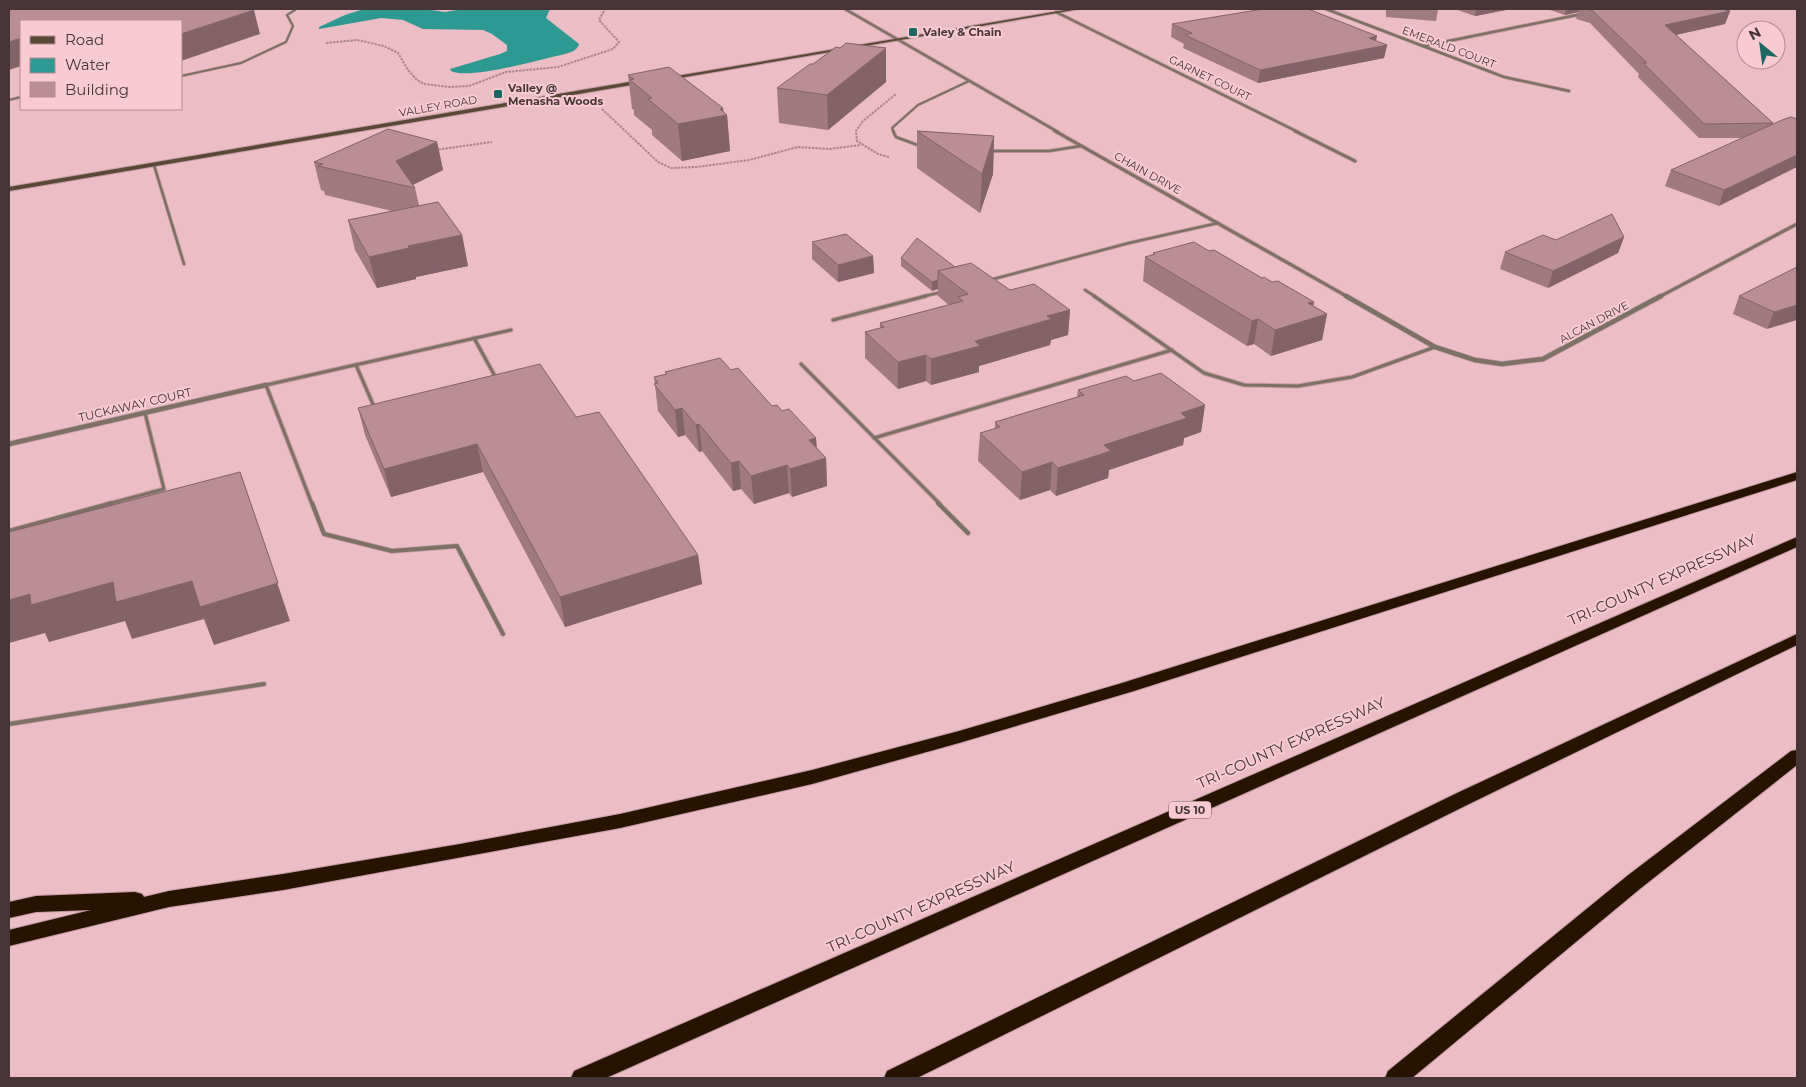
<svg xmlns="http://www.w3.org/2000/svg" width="1806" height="1087" viewBox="0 0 1806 1087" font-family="Montserrat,sans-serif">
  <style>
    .water { fill: #2d9992 }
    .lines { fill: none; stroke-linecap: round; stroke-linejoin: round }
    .lane-far3-casing { stroke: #c39ca2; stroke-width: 3 }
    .lane-far2-casing { stroke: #c39ca2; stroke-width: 4 }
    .lane-far1-casing { stroke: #c39ca2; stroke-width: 5 }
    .lane-casing { stroke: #c39ca2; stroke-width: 5.5 }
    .street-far2-casing { stroke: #c39ca2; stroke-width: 4 }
    .street-far1-casing { stroke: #c39ca2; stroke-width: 4.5 }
    .street-casing { stroke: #c39ca2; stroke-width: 6 }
    .secondary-casing { stroke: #c39ca2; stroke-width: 2 }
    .highway-casing { stroke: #c39ca2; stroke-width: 2 }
    .path { stroke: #ab888d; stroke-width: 2; stroke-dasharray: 2.5 1; stroke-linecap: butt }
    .lane-far3 { stroke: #7d7165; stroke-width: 2 }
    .lane-far2 { stroke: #7d7165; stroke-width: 2.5 }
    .lane-far1 { stroke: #7d7165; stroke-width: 3 }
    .lane { stroke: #7d7165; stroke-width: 4 }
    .street-far2 { stroke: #7d7165; stroke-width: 2.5 }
    .street-far1 { stroke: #7d7165; stroke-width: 3 }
    .street { stroke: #7d7165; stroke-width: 4.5 }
    .secondary { fill: #584836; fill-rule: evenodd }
    .highway { fill: #281300; fill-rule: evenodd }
    .wall { fill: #9f7a7f }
    .shaded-wall { fill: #826368 }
    .building { fill: #b98e94; stroke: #826368 }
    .poi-dot { fill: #1b6762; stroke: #f8cad1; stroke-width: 2 }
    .labels { text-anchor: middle; stroke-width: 4; stroke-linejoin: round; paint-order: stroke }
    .far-poi-label { font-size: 11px; font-weight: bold; fill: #463437; stroke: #f8cad1; text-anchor: start }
    .far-street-label { font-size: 11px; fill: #463437; stroke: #f8cad1 }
    .shield { fill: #f8cad1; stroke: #7b6165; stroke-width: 1 }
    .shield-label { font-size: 11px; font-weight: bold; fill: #463437 }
    .street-label { font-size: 12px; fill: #463437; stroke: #f8cad1 }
    .near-street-label { font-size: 15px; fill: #463437; stroke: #f8cad1 }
  </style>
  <rect width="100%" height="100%" fill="#ebbdc4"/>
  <path class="water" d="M364,9H424L445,12L463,9H550L546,18L579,44C577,52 568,53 561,55C538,60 469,80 451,71L450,69L500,54L507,51V45L492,34L483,30L423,29L403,20L381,18L319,29V27L345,15Z"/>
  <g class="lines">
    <g class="lane-far3-casing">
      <g id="lane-far3">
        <polyline points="181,76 241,63 286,42 293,26 287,15 295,10"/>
        <polyline points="9,100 21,97"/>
        <polyline points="894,132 892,128 918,105 969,81"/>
      </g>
    </g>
    <g class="lane-far2-casing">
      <g id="lane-far2">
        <polyline points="893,131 896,137 920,146"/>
        <polyline points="990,151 1049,151 1081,146"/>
        <polyline points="154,165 184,264"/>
        <polyline points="990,280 1129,243 1218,223"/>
        <polyline points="1085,290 1096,297"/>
        <polyline points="921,297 942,292"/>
      </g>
    </g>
    <g class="lane-far1-casing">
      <g id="lane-far1">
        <polyline points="1094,296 1204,373 1244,385 1298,386 1352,377 1435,347"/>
        <polyline points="833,320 926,296"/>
        <polyline points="474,338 496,378"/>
        <polyline points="801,364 940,504"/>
        <polyline points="356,365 375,409"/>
        <polyline points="874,438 1172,350"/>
        <polyline points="108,504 164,489 145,413"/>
        <polyline points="312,504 266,385 511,330"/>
      </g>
    </g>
    <g class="lane-casing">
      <g id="lane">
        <polyline points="312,503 324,534 392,551 457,546 503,634"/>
        <polyline points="938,503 968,533"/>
        <polyline points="9,531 112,503"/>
        <polyline points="9,724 264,684"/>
      </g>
    </g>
    <g class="street-far2-casing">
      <g id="street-far2">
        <polyline points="845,9 1058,132"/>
        <polyline points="1326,9 1504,77 1569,91"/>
        <polyline points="1056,12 1298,132"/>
        <polyline points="1424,46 1582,14"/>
      </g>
    </g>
    <g class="street-far1-casing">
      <g id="street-far1">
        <polyline points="1055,131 1348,297"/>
        <polyline points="1295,131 1355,161"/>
        <polyline points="1659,297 1797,224"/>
      </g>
    </g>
    <g class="street-casing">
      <g id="street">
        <polyline points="1346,296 1435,347 1475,360 1502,364 1543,359 1661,296"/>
        <polyline points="9,444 266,385"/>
      </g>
    </g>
    <g class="secondary-casing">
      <g id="secondary">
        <polygon points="1071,9 1080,9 668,80 665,78"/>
        <polygon points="641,80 644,82 643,83 9,191 9,187"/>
      </g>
    </g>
    <g class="highway-casing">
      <g id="highway">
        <polygon points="1797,472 1797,480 1134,691 959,743 812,784 620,828 283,890 169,907 9,946 9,930 91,910 36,912 9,918 9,902 36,896 135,892 142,894 144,897 169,891 283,874 460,844 620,814 812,770 959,731 1122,683"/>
        <polygon points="1797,537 1797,547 606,1078 571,1078 574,1071"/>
        <polygon points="1797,634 1797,645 1469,804 917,1078 884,1078 887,1071 1455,794"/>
        <polygon points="1797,750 1797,765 1641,888 1412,1078 1385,1078 1388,1071 1627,876 1791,751"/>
      </g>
    </g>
    <g class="path">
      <polyline points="326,43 357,40 384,46 398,53 408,70 417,80 424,84 450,87 469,86 506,72 558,67 613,49 619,42 599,20 605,9"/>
      <polyline points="602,109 658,162 671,168 697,167 749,160 798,147 829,149 861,145"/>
      <polyline points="435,150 492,142"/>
      <polyline points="889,157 878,154 857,141 856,131 863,121 896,94"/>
    </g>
    <use href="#lane-far3" class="lane-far3"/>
    <use href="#lane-far2" class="lane-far2"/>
    <use href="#lane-far1" class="lane-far1"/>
    <use href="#lane" class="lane"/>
    <use href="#street-far2" class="street-far2"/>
    <use href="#street-far1" class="street-far1"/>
    <use href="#street" class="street"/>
    <use href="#secondary" class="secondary"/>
    <use href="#highway" class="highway"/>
  </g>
  <g class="wall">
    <polygon points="1386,9 1438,9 1436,21 1386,17"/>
    <polygon points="1455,9 1511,9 1475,16"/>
    <polygon points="1547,9 1722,9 1730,11 1725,24 1676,35 1773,123 1719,206 1665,186 1671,170 1742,138 1699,138 1638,77 1639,74 1590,23 1576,19 1578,12 1565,15"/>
    <polygon points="1172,24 1387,45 1384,58 1258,83 1183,48 1184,44 1171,37"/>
    <polygon points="628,75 723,112 727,115 730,151 682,161 652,135 652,130 634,115 634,110 632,109"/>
    <polygon points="886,82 828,130 779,123 777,88"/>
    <polygon points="917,131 994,136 993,174 980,213 917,168"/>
    <polygon points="437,142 443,170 413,185 415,188 419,205 462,235 468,266 416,277 416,279 377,288 355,250 348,220 392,211 325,195 324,191 321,190 314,162"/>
    <polygon points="1624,237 1618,253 1548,288 1500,269 1505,252 1556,240"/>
    <polygon points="812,242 873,256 874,273 838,282 812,259"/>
    <polygon points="1209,251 1262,278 1272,282 1314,302 1313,306 1327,314 1322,340 1271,356 1254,344 1247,346 1143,281 1145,257 1153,255 1153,253"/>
    <polygon points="901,258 955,267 1010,290 1070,310 1068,335 1051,340 1050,345 979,366 979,372 931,385 926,381 898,389 865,358 865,332 880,328 880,323 949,305 938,296 938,289 932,291 901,266"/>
    <polygon points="1797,267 1767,329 1733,314 1739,296"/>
    <polygon points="731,370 772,406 782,411 816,438 817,448 826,458 827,486 792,497 789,493 754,504 741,489 733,491 702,451 699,452 685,435 678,437 658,411 654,377 666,374 665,372"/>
    <polygon points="1134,381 1205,405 1201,432 1184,438 1183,445 1109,470 1108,478 1056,496 1050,490 1020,500 978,461 980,433 995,429 995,422 1077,397 1078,390"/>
    <polygon points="358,408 576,417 698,555 702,584 565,627 483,472 391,497 365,435"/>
  </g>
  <g class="shaded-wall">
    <polygon points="1476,9 1511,9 1475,16"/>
    <polygon points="1566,9 1579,9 1578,12 1565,15"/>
    <polygon points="254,10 260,34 181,61 181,34"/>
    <polygon points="1730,11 1725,24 1661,38 1665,25"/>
    <polygon points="1377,36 1375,47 1387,45 1384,58 1258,83 1260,70 1369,38"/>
    <polygon points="21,38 21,66 9,70 9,42"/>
    <polygon points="886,48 886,82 828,130 827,95"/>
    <polygon points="723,108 724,115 727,115 730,151 682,161 678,124"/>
    <polygon points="994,136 993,174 980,213 982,174"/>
    <polygon points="437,142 443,170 408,187 396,161"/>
    <polygon points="1797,155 1797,167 1719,206 1724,190"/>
    <polygon points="462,235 468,266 416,277 416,279 377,288 369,257 408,246"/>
    <polygon points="1624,237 1618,253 1548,288 1553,271"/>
    <polygon points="873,256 874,273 838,282 838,265"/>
    <polygon points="938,280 938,289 932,291 932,282"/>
    <polygon points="1314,302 1310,319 1327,314 1322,340 1271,356 1275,330 1308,303"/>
    <polygon points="1797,305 1797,320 1767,329 1774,312"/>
    <polygon points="1070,310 1068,335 1051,340 1050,345 979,366 979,372 931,385 931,359 975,341 1047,316"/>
    <polygon points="1258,319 1254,344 1247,346 1252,321"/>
    <polygon points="926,355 926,381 898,389 898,362"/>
    <polygon points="1205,405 1201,432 1184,438 1183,445 1109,470 1108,478 1056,496 1058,468 1104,445 1181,413"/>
    <polygon points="682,408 685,435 678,437 675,410"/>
    <polygon points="699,424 702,451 699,452 696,425"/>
    <polygon points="816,438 817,461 826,458 827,486 792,497 790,469 809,440"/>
    <polygon points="477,444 483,472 391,497 384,469"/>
    <polygon points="739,461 741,489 733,491 731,463"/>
    <polygon points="1052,462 1050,490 1020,500 1022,472"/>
    <polygon points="787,465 789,493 754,504 751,476"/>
    <polygon points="240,472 290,621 214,645 204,619 132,639 125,621 49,642 45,633 9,643 9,600 30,594 113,582 192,581"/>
    <polygon points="698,555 702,584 565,627 560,597"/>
  </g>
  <g class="building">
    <polygon points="9,9 248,9 254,10 181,34 181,21 21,21 21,38 9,42"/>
    <polygon points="1263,9 1308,9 1377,36 1369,38 1387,45 1260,70 1185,35 1192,33 1172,24"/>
    <polygon points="1588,9 1722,9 1730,11 1665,25 1773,123 1704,124 1643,63 1647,63 1593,11"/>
    <polygon points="846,43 886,48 827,95 777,88 810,64 813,64 836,47 840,48"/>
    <polygon points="669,67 723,108 720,109 727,115 678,124 648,99 652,98 630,80 634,79 628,75"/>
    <polygon points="1791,117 1797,119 1797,155 1724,190 1671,170 1782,120"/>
    <polygon points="388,129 437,142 396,161 415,188 318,166 323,164 314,162"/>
    <polygon points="917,131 994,136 982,174"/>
    <polygon points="438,202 462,235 408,246 409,248 369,257 348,220"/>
    <polygon points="1612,214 1624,237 1553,271 1505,252 1543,235 1556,240"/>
    <polygon points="846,234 873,256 838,265 812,242"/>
    <polygon points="917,238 955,267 938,271 938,280 932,282 901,258"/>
    <polygon points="1194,242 1209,251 1214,250 1262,278 1264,277 1272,282 1278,281 1314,302 1308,303 1327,314 1275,330 1258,319 1252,321 1145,257 1155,254 1153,253"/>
    <polygon points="971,263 1010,290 1034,284 1070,310 1047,316 1052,319 975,341 980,346 931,359 926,355 898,362 865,332 884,327 880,323 963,301 958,297 968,294 938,271"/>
    <polygon points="1797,267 1797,305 1774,312 1739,296"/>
    <polygon points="720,358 731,370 738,368 772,406 777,405 782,411 789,409 816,438 809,440 826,458 790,469 787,465 751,476 739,461 731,463 699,424 696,425 682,408 675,410 654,384 658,383 654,377 667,374 665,372"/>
    <polygon points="540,364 576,417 599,412 698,555 560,597 477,444 384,469 358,408"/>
    <polygon points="1161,373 1205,405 1181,413 1187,418 1104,445 1111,451 1058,468 1052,462 1022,472 980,433 1000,427 995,422 1084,395 1078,390 1126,376 1134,381"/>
    <polygon points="240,472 278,583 200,607 192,581 116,602 113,582 31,605 30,594 9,600 9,532"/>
  </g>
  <g class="poi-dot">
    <rect x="908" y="27" width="10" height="10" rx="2.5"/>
    <rect x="493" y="89" width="10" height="10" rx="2.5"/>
  </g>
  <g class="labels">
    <g class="far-poi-label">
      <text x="923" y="36">Valey &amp; Chain</text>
      <text x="508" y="92">Valley @<tspan x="508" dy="13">Menasha Woods</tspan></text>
    </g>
    <g class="far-street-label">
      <text transform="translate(1449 47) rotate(21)" y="4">EMERALD COURT</text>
      <text transform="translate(1210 78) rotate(26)" y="4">GARNET COURT</text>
      <text transform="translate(438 106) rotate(-10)" y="4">VALLEY ROAD</text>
      <text transform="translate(1148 173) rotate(29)" y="4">CHAIN DRIVE</text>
      <text transform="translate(1594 322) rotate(-28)" y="4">ALCAN DRIVE</text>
    </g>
    <rect class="shield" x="1169" y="801.5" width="42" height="17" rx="4"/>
    <g class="shield-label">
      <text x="1190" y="814">US 10</text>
    </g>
    <g class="street-label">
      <text transform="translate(135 405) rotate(-13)" y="4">TUCKAWAY COURT</text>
    </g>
    <g class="near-street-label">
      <text transform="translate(1662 580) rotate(-24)" y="5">TRI-COUNTY EXPRESSWAY</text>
      <text transform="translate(1291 743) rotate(-24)" y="5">TRI-COUNTY EXPRESSWAY</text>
      <text transform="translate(921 907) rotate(-24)" y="5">TRI-COUNTY EXPRESSWAY</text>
    </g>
  </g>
  <rect width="1806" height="1087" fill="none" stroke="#463437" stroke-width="20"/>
  <rect x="20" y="20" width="162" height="90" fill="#f8cad1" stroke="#b18e93"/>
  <rect x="30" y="36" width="25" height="8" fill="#584836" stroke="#b18e93"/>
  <text x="65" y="45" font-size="15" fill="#463437">Road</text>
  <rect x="30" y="58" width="25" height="15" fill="#2d9992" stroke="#b18e93"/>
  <text x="65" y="70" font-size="15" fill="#463437">Water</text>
  <rect x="30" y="82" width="25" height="15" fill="#b98e94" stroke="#b18e93"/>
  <text x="65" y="95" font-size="15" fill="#463437">Building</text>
  <g transform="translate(1761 45) rotate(331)"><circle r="24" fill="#f8cad1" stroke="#b18e93"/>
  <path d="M0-4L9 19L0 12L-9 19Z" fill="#1b6762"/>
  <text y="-8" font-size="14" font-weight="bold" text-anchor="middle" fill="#463437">N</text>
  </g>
</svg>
